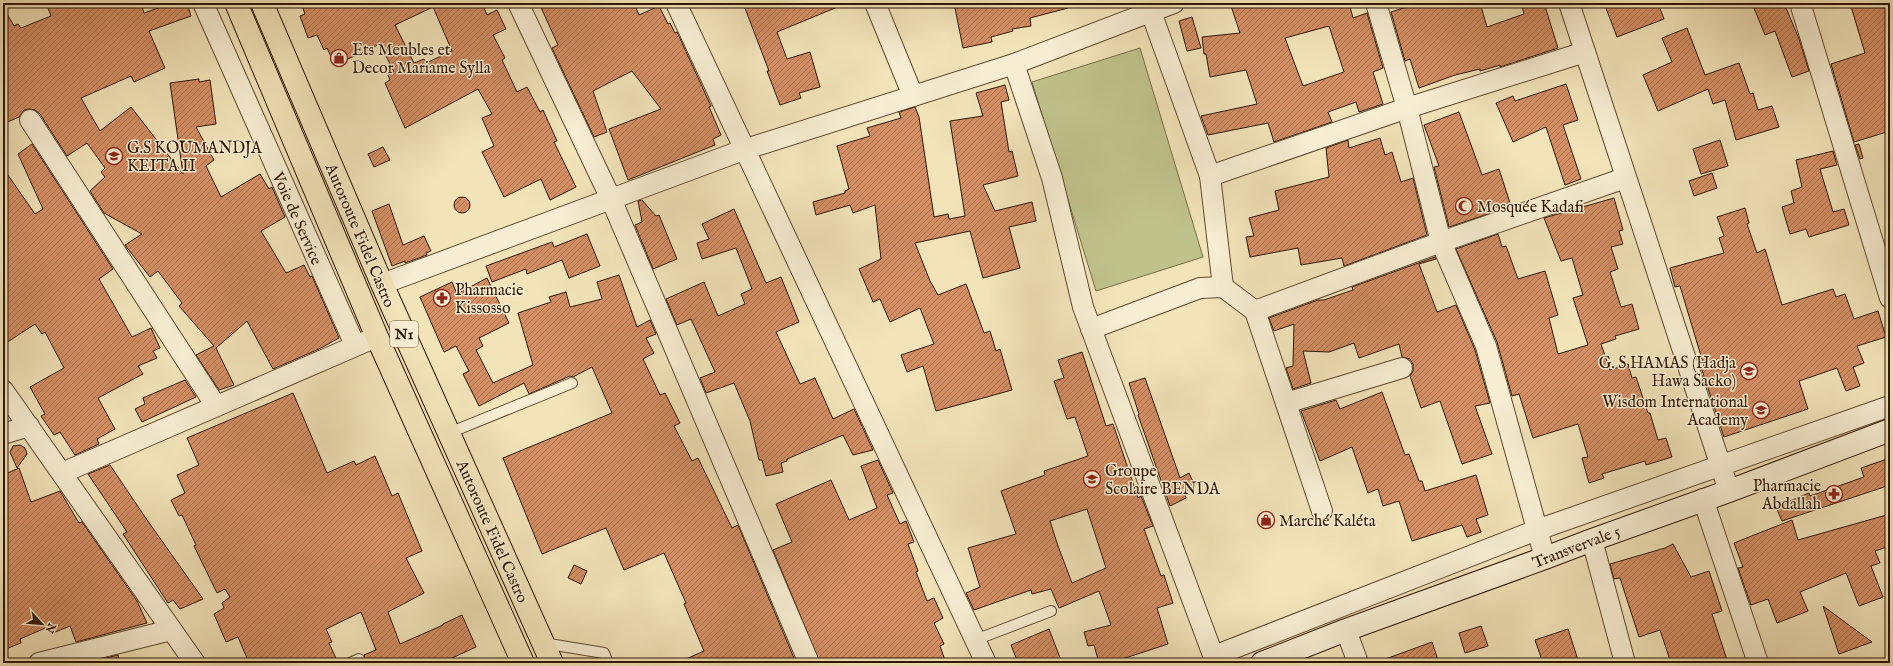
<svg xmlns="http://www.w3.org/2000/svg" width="1893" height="666" viewBox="0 0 1893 666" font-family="'IM FELL English',serif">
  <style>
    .pitch { fill: #c0c28b; stroke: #776c46 }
    .building { fill: url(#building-hatch); stroke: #2e1600; fill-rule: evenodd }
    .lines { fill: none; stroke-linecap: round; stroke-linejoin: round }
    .service-casing { stroke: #5f492e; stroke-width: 12 }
    .minor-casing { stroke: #5f492e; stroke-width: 22 }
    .secondary-casing { stroke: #2e1600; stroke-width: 24 }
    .trunk-casing { stroke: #2e1600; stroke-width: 24 }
    .service { stroke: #f7edd2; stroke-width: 10 }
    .minor { stroke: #f7edd2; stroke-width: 20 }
    .secondary { stroke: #f7edd2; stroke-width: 22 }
    .trunk { stroke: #f2e3b9; stroke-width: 22 }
    .labels { text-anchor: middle; stroke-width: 3; stroke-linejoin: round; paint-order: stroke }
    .shield { fill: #f7edd2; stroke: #6a563f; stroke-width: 1 }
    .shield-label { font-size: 15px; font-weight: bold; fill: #2e1600 }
    .poi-label { font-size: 16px; fill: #2e1600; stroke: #f7edd2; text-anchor: start }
    .street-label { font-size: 16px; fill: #2e1600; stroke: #f7edd2 }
  </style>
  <defs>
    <pattern id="building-hatch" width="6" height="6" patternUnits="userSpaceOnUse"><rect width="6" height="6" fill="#d38e64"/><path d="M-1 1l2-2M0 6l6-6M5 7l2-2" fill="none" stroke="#ac7350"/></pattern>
  </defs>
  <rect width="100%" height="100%" fill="#f2e3b9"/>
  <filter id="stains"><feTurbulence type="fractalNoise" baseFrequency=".005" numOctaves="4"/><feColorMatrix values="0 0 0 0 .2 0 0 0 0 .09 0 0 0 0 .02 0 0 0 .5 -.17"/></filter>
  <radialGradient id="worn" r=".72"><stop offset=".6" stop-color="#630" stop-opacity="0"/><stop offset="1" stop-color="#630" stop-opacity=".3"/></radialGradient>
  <polygon class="pitch" points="1140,48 1203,257 1096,291 1032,82"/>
  <g class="building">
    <polygon points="59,3 141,3 144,13 172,3 187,3 191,16 149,31 165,68 134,82 131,76 81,98 100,131 131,107 183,174 170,83 199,79 199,82 210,80 216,124 196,127 214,160 206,166 221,197 260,174 269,189 272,187 285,217 261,231 286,273 304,265 310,277 312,276 339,338 319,349 273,369 247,321 216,348 234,385 219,390 196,355 214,346 179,306 182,303 158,271 150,277 125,245 142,234 104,213 90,191 105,177 101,172 105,168 87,143 67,156 40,114 35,110 29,109 24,110 19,117 3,124 3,7 14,26 18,24 21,28 51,16 48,8"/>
    <path d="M301,3H482L487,15L497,10L506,29L493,35L505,58L502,60L517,92L527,87L540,112L543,110L557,141L554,142L576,187L550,200L541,179L504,197L482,152L494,146L482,118L492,114L478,89L405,128L385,83L390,80L388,75L394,72L380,44L335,65L327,48L324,50L317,35L308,38L300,16L305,14ZM433,7L452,51L426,63L424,59L414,63L395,25Z"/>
    <polygon points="539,3 634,3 639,15 659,6 668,24 670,23 675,33 677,32 711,106 709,107 721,135 713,139 715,145 628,180 609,129 661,109 632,71 593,91 607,132 594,137 552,48 558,45"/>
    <polygon points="743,3 847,3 777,32 787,59 810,52 820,87 799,93 801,98 780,105 767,71 769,71"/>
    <polygon points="954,3 985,3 986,8 1003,3 1067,3 1068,8 1030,18 1031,26 1012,29 1013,31 991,37 992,42 963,48"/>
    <path d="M1230,3H1349L1353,18L1367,13L1383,68L1373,72L1383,104L1359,112L1356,102L1328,112L1332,122L1274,142L1268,123L1208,135L1201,116L1257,104L1246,70L1210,77L1206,54H1204L1202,37L1240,33ZM1329,26L1344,72L1303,86L1285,38Z"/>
    <polygon points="1419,3 1480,3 1487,27 1524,14 1521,3 1544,3 1558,48 1500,67 1500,65 1480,71 1480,69 1455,75 1419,88 1410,59 1405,61 1391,12"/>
    <polygon points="1604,3 1658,3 1664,19 1617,37"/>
    <polygon points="1766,3 1784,3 1799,39 1809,71 1792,77 1775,31 1765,35 1754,8"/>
    <polygon points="1850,3 1885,3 1890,21 1890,131 1854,142 1831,64 1865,53"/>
    <polygon points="1192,17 1201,48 1187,51 1179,21"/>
    <polygon points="1687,28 1705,75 1739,63 1750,94 1753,93 1758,110 1772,106 1779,127 1736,140 1725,100 1713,104 1708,89 1658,111 1643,75 1672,62 1662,38"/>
    <polygon points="1566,84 1578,120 1563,125 1581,179 1565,185 1546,127 1513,142 1496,103 1513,96 1515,101"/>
    <polygon points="1005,85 1009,100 1001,102 1009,152 1012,151 1018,176 983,185 995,211 1032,202 1036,221 1009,227 1020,268 983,278 970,231 915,243 930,281 938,295 966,284 984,333 990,331 996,351 1000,349 1012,390 936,411 923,366 907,372 901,355 934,344 920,308 890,322 880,299 873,302 859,269 881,259 875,205 853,213 850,205 816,215 813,202 845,193 845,191 849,189 837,146 870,136 867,128 901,118 899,112 915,107 919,117 934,217 948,214 949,219 965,216 950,121 983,116 976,93"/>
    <polygon points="1459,112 1482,175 1499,169 1510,203 1494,208 1490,211 1491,213 1449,227 1434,167 1439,166 1424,125"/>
    <polygon points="1380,138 1385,155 1392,152 1401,182 1413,178 1427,235 1344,266 1342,258 1301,265 1298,248 1250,257 1246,237 1254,236 1249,218 1279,210 1275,191 1329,177 1326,148 1348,140 1349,148"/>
    <polygon points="1720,140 1728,166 1701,174 1693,149"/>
    <polygon points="32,144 113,269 99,279 132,337 151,328 160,348 153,351 157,358 138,366 143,374 98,398 115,429 97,439 99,444 75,455 60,432 54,435 41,416 45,414 30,387 64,368 45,332 42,334 35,324 3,345 3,168 35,214 43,209 18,154"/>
    <polygon points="1859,144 1863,158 1860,159 1855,145"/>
    <polygon points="383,147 390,160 374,167 368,154"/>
    <polygon points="1833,151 1837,165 1820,169 1833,212 1844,209 1849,225 1809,237 1806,229 1790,234 1782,207 1794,203 1791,191 1802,187 1796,160"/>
    <polygon points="1712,173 1717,188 1694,196 1689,181"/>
    <circle cx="462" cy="205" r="8"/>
    <polygon points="1614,198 1623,230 1619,231 1623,244 1611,247 1618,269 1610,272 1621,307 1632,304 1639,329 1615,336 1616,339 1601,344 1610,370 1628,364 1632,378 1636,377 1648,413 1650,413 1658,440 1666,438 1672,457 1646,465 1645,461 1602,474 1604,478 1589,483 1582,458 1588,457 1578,424 1533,438 1519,394 1512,396 1497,342 1456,249 1498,234 1502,247 1506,246 1518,279 1545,271 1558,315 1549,318 1558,354 1588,345 1573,298 1583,295 1572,258 1561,261 1544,218"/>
    <polygon points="642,200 656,216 659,215 677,259 653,269 635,225 642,222 638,201"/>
    <polygon points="389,204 403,245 424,236 431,251 426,253 427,255 405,263 405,261 392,266 372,211"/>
    <polygon points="1745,208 1749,223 1747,224 1757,253 1765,249 1782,305 1833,289 1836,297 1845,294 1854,319 1878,311 1886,337 1857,346 1864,363 1853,367 1860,386 1846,391 1837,368 1799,381 1808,409 1724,437 1701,367 1704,366 1680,286 1675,287 1670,268 1724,253 1719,238 1724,236 1717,217"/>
    <polygon points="734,209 766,283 781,277 799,322 776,332 800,384 815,378 833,419 854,409 873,450 853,455 843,435 787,459 787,461 781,463 783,472 766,476 762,460 759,460 750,421 734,383 706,393 700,378 715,372 691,319 677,325 666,299 704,282 718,316 745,304 741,294 752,289 736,248 702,259 697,243 709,239 702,224"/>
    <polygon points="587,234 600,266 569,278 562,260 527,274 526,269 492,282 486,266 552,242 554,247"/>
    <polygon points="1435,257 1436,259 1419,264 1437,312 1456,305 1475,350 1490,403 1475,406 1492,454 1462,464 1440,401 1421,408 1410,376 1413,371 1413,364 1410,359 1402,357 1399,344 1359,358 1354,343 1329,352 1303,351 1311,383 1293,389 1286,368 1293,366 1294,324 1274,331 1269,318 1318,300 1324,300 1353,290 1352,287"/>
    <polygon points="619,275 637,327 650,320 656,334 646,338 654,353 643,359 660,395 665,393 680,423 674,426 692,461 698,458 732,528 738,525 796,663 677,663 704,651 684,604 686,603 664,553 624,570 606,528 542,554 503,458 612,413 592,367 573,377 570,376 529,394 524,383 479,406 463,374 469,371 456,346 444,352 420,297 452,282 457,294 487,278 509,323 479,338 483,346 476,350 493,383 533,365 518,313 551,302 549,297 566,292 570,307 602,299 597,282"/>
    <path d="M1082,352L1106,426L1113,424L1138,498L1141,496L1153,526L1144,529L1161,576L1164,575L1173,603L1157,608L1168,644L1119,660V663H1099L1094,645L1088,646L1084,632L1111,625L1099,591L1059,608L1051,589L1032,594L1031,590L974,610L966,593L980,587L968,548L1016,534L1001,491L1045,475L1044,471L1088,456L1075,417L1067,419L1054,381L1064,378L1058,360ZM1087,509L1106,568L1072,583L1058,546L1050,521Z"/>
    <polygon points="1145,378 1180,478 1189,473 1195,486 1184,492 1186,498 1170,506 1138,415 1139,414 1129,383"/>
    <polygon points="185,380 196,397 142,422 135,409 145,404 143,398"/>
    <polygon points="1382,392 1405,455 1409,454 1419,481 1422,481 1425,491 1476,475 1488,515 1476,519 1481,532 1467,537 1462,525 1412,541 1399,501 1383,506 1378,489 1368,493 1352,447 1320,461 1301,411 1336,400 1340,409"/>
    <polygon points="293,393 327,473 354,461 356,465 375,456 392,496 398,493 422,551 406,558 424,593 388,612 400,644 443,625 443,624 462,615 476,647 441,663 364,663 365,659 364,655 376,650 361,612 326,629 332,642 329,643 338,663 249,663 238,637 226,642 214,614 224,608 222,603 230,597 225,589 217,593 194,546 196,545 182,515 179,516 171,500 185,493 177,475 199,465 187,438"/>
    <polygon points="20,445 25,448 27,454 17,468 10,452 13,446"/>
    <polygon points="1890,458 1890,485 1782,521 1776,507 1809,493 1810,496 1864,477 1861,468"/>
    <polygon points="878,460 893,493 887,495 900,524 906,521 914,542 908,544 918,571 916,572 927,601 934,598 943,618 934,623 944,644 940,646 946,663 820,663 773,550 792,542 776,504 831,480 849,520 877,508 861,466"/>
    <polygon points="110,465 145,517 203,599 180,609 173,600 168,603 123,534 127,532 88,474"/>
    <polygon points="19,468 31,502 60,491 79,523 82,522 137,601 147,623 76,642 70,626 53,633 50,626 20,639 21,643 3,650 3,475"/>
    <polygon points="1890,514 1890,546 1875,551 1880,563 1871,566 1883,597 1859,606 1846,573 1800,592 1808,611 1777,623 1768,599 1751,605 1738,568 1743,567 1734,543 1792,520 1798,540"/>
    <polygon points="1673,544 1691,577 1709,571 1722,611 1712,614 1728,663 1671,663 1660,630 1639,637 1620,578 1614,579 1610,564 1665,548"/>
    <polygon points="574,565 587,571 581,584 568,578"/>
    <polygon points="1823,606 1872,642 1839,654"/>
    <polygon points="1481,626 1488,646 1465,653 1459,633"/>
    <polygon points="1049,629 1062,663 1018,663 1011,645"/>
    <polygon points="1568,629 1579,663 1543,663 1535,640"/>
    <polygon points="1432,642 1439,663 1380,663 1380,661"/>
    <polygon points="118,655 120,663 86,663"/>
  </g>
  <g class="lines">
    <g class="service-casing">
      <g id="service">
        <polyline points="449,433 572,383"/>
        <polyline points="975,640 1051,611"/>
        <polyline points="543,643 604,653 608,663"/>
        <polyline points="350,663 359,659"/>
      </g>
    </g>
    <g class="minor-casing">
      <g id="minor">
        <polyline points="203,3 355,345"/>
        <polyline points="518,3 611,199 809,663"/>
        <polyline points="676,3 986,663"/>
        <polyline points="875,3 913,96"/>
        <polyline points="1376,3 1407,108 1441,242 1486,346 1545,558"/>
        <polyline points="1569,3 1729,491"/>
        <polyline points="1800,3 1890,298"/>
        <polyline points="1151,12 1210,176 1223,287"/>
        <polyline points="1014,64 1052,178 1083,307 1216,663"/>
        <polyline points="30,120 216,406"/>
        <polyline points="1210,176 1407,108 1585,52"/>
        <polyline points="382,284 746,149 1014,64 1174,3"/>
        <polyline points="1255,311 1322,511"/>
        <polyline points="1091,329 1200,288 1223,287 1255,311 1441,242 1625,178"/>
        <polyline points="3,390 195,663"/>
        <polyline points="1286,403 1402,368"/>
        <polyline points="3,434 29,426"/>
        <polyline points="62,473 367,341"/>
        <polyline points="1703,499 1758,663"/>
        <polyline points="1592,540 1625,663"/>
        <polyline points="1346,630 1358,663"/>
        <polyline points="1214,656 1537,530 1890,406"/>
        <polyline points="39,663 171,630"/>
      </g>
    </g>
    <g class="secondary-casing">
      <polyline id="secondary" points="1262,663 1346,630 1545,558 1592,540 1729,491 1890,430"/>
    </g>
    <g class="trunk-casing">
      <g id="trunk">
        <polyline points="236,3 377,337 523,663"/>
        <polyline points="262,3 382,284 552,663"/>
      </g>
    </g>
    <use href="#service" class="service"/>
    <use href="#minor" class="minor"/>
    <use href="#secondary" class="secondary"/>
    <use href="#trunk" class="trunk"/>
  </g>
  <defs>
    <g id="shop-ring" transform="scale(0.9)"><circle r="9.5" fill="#f7edd2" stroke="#8f2418" stroke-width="1.5"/><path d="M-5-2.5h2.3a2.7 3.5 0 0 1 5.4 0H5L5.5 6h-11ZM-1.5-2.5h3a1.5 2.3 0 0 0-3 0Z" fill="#8f2418"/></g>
    <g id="school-ring" transform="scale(0.9)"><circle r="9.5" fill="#f7edd2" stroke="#8f2418" stroke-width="1.5"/><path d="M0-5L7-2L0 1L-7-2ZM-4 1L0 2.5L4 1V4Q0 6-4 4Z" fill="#8f2418"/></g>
    <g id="mosque-ring" transform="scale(0.9)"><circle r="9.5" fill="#f7edd2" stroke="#8f2418" stroke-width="1.5"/><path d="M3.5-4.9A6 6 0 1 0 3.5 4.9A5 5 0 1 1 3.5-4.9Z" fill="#8f2418"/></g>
    <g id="pharmacy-ring" transform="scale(0.9)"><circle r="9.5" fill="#f7edd2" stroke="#8f2418" stroke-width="1.5"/><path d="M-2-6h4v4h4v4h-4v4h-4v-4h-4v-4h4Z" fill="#8f2418"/></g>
  </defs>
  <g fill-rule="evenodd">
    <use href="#shop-ring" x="339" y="58"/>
    <use href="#school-ring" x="114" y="156"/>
    <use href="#mosque-ring" x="1464" y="206"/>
    <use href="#pharmacy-ring" x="442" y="298"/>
    <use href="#school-ring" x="1749" y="371"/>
    <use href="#school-ring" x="1761" y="410"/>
    <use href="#school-ring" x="1092" y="479"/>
    <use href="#pharmacy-ring" x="1834" y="494"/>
    <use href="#shop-ring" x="1266" y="520"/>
  </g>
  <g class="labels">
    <rect class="shield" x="390" y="321" width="28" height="26" rx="3"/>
    <g class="shield-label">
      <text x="404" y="339">N1</text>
    </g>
    <g class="poi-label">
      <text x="352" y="55">Ets Meubles et<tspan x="352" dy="18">Decor Mariame Sylla</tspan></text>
      <text x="127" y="153">G.S KOUMANDJA<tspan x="127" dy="18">KEITA II</tspan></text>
      <text x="1477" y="212">Mosquée Kadafi</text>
      <text x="455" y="295">Pharmacie<tspan x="455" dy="18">Kissosso</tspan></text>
      <text x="1736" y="368" text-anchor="end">G. S HAMAS (Hadja<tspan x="1736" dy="18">Hawa Sacko)</tspan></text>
      <text x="1748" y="407" text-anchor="end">Wisdom International<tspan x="1748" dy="18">Academy</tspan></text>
      <text x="1105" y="476">Groupe<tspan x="1105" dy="18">Scolaire BENDA</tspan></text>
      <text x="1821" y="491" text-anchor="end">Pharmacie<tspan x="1821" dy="18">Abdallah</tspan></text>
      <text x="1279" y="526">Marché Kaléta</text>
    </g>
    <g class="street-label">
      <text transform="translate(298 218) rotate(66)" y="6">Voie de Service</text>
      <text transform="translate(361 235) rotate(67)" y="6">Autoroute Fidel Castro</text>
      <text transform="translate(493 531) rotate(66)" y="6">Autoroute Fidel Castro</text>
      <text transform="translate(1576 546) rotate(-21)" y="6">Transvervale 5</text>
    </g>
  </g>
  <rect width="1893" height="666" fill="none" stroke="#f2e3b9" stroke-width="16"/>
  <rect x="4" y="4" width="1885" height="658" fill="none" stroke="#2e1600" stroke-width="2"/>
  <rect x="8" y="8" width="1877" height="650" fill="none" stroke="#2e1600"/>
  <g transform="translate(42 624) rotate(116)" stroke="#f7edd2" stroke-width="3" paint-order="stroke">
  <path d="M0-3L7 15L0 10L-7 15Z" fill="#2e1600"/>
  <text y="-6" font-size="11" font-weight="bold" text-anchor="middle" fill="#2e1600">N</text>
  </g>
  <rect width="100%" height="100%" filter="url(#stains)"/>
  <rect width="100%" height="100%" fill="url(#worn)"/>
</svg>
